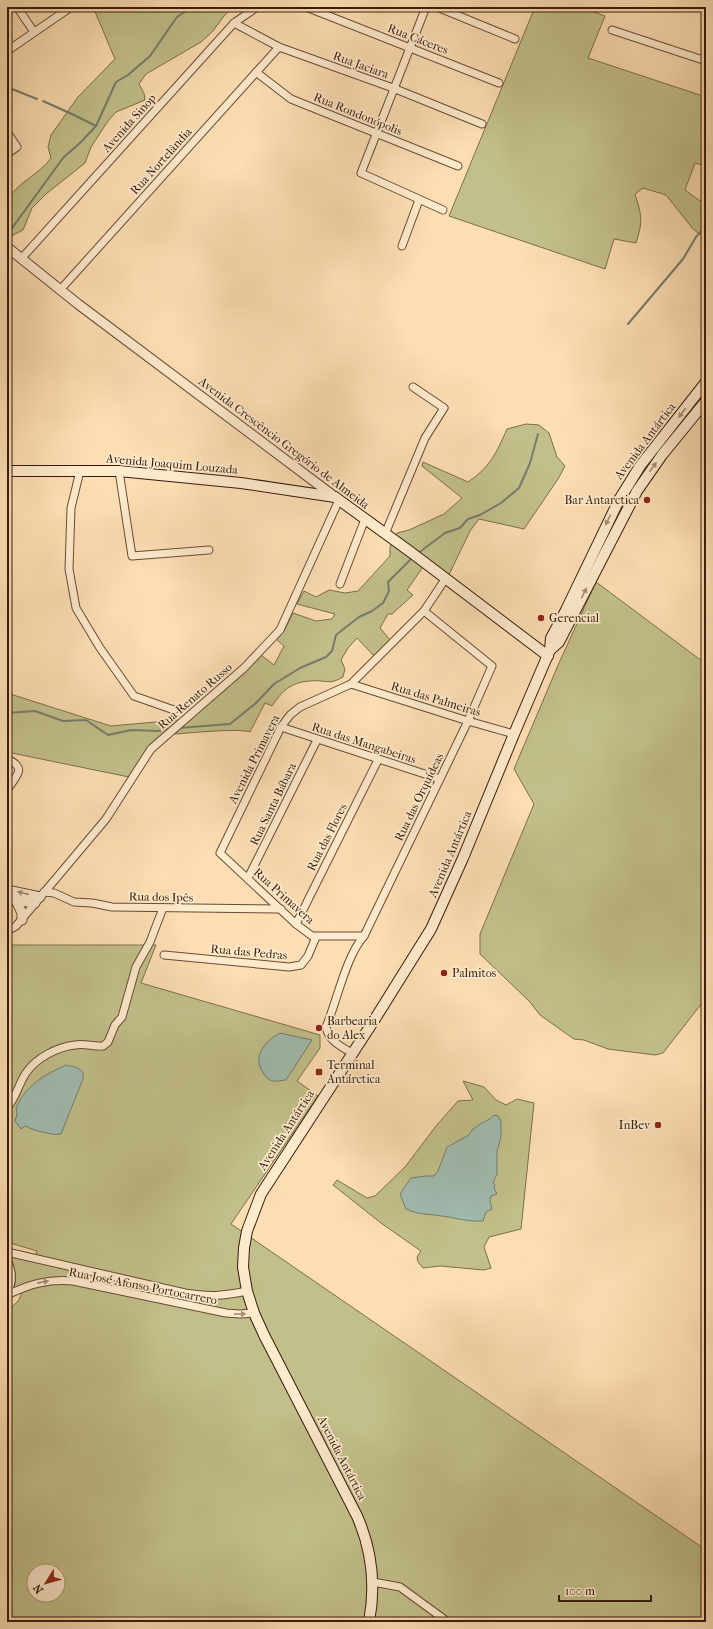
<svg xmlns="http://www.w3.org/2000/svg" width="713" height="1629" viewBox="0 0 713 1629" font-family="'IM FELL French Canon',serif">
  <style>
    .green { fill: #c2c08a; stroke: #7c6e4a; fill-rule: evenodd }
    .water { fill: #a0bcb1; stroke: #767c6f }
    .lines { fill: none; stroke-linecap: round; stroke-linejoin: round }
    .stream { stroke: #767c6f; stroke-width: 2 }
    .minor-casing { stroke: #684c35; stroke-width: 9 }
    .tertiary-casing { stroke: #684c35; stroke-width: 11 }
    .secondary-casing { stroke: #361b0b; stroke-width: 12 }
    .minor { stroke: #feeacd; stroke-width: 7 }
    .tertiary { stroke: #feeacd; stroke-width: 9 }
    .secondary { stroke: #feeacd; stroke-width: 10 }
    .oneway { fill: #a48d76 }
    .poi-dot { fill: #8f2418; stroke: #feeacd; stroke-width: 1.5 }
    .labels { text-anchor: middle; stroke-width: 3.5; stroke-linejoin: round; paint-order: stroke }
    .street-label { font-size: 12px; fill: #361b0b; stroke: #feeacd }
    .poi-label { font-size: 12px; fill: #361b0b; stroke: #feeacd; text-anchor: start }
  </style>
  <rect width="100%" height="100%" fill="#fddeb2"/>
  <filter id="stains"><feTurbulence type="fractalNoise" baseFrequency=".005" numOctaves="4"/><feColorMatrix values="0 0 0 0 .2 0 0 0 0 .09 0 0 0 0 .02 0 0 0 .5 -.17"/></filter>
  <radialGradient id="worn" r=".72"><stop offset=".6" stop-color="#630" stop-opacity="0"/><stop offset="1" stop-color="#630" stop-opacity=".3"/></radialGradient>
  <g class="green">
    <path d="M93,7H233L224,16L213,31L201,42L146,74L139,84L144,93L145,100L116,112L108,121L91,147L85,163L46,194L32,208L23,230L7,238C7,230 4,207 8,200C16,183 40,174 51,158L48,147L51,135L78,97L115,59Z"/>
    <path d="M535,7H592L591,11L605,16L588,58L706,97V166L695,163L685,190L703,203H706V239L693,229L666,195L643,188L635,194C642,216 643,221 636,243L614,239L605,269L449,216Z"/>
    <path d="M526,424L539,425L549,433L557,457L565,466L558,479L524,529L479,519L470,531L445,583L423,567L407,590L413,595L392,614H388L380,628L391,641L375,657L357,638L348,648L341,660L345,669L343,677C328,686 325,679 310,681C291,682 282,691 272,706L265,703L250,732C240,728 189,733 175,734L261,655L274,665L284,646L276,639L284,631L293,613L316,621L332,619L335,614L297,604L304,591L316,597L329,590L345,593L358,591L390,556V547L397,533L409,530L444,514L462,498L422,466L423,462L468,482C490,467 496,454 507,429Z"/>
    <polygon points="596,582 706,664 706,998 663,1053 655,1055 608,1049 584,1040 574,1039 540,1015 530,1002 480,954 480,934 534,804 514,769 559,663"/>
    <polygon points="7,693 111,726 178,720 151,745 129,777 7,752"/>
    <path d="M7,945H156L141,983L320,1035V1048L297,1081L318,1096L231,1224L706,1550V1622H7V1312L19,1300L25,1285L14,1288C17,1276 15,1266 9,1254L34,1261L37,1251L7,1242ZM34,1571H58V1595H34Z"/>
    <polygon points="463,1081 484,1087 496,1100 506,1105 517,1099 534,1103 521,1229 489,1237 484,1247 491,1268 484,1270 440,1266 423,1268 418,1262 417,1257 421,1251 381,1223 333,1185 337,1180 367,1198 375,1196 405,1167 436,1126 458,1101 473,1100"/>
  </g>
  <g class="water">
    <path d="M280,1033L312,1040L286,1080C282,1080 277,1082 273,1081C268,1080 264,1075 262,1071C252,1055 267,1040 280,1033Z"/>
    <path d="M66,1065C73,1067 78,1066 83,1073V1079L61,1134C56,1136 30,1130 26,1126L21,1129L15,1121L17,1114L16,1108C26,1085 44,1075 66,1065Z"/>
    <path d="M494,1115L498,1116L501,1122V1137L497,1151V1174L493,1183L495,1185L494,1188L497,1194L491,1196L490,1202L492,1209L486,1212L483,1221C469,1222 456,1218 442,1216C429,1214 419,1215 406,1209L400,1194L411,1178L425,1176H434L438,1171L447,1147L469,1135L472,1130L480,1124L490,1119Z"/>
  </g>
  <g class="lines">
    <g class="stream">
      <polyline points="7,87 37,99"/>
      <polyline points="43,101 74,115 96,126"/>
      <polyline points="7,235 63,158 81,142 96,126 116,82 128,75 150,56 177,17 192,7"/>
      <polyline points="628,324 683,259 696,237 706,226"/>
      <polyline points="417,554 445,533 460,528 468,519 480,515 501,503 519,488 530,463 538,434"/>
      <polyline points="7,713 35,711 63,721 86,720 108,735 131,730 158,731 169,729"/>
      <polyline points="179,728 230,724 256,703 274,684 300,668 326,657 332,651 336,635 359,617 372,611 383,603 389,591 388,582 412,558"/>
    </g>
    <g class="minor-casing">
      <g id="minor">
        <polyline points="17,7 34,32"/>
        <polyline points="306,7 499,83"/>
        <polyline points="426,7 361,173 443,210"/>
        <polyline points="437,7 515,39"/>
        <polyline points="234,23 279,47 393,88 482,124"/>
        <polyline points="612,30 706,61"/>
        <polyline points="7,51 71,7"/>
        <polyline points="256,72 291,99 458,166"/>
        <polyline points="7,132 17,147 7,154"/>
        <polyline points="402,246 419,200"/>
        <polyline points="21,259 234,23 257,7"/>
        <polyline points="60,290 279,47"/>
        <polyline points="80,471 71,508 69,569 76,608 100,648 134,696 174,710"/>
        <polyline points="119,471 132,556 209,550"/>
        <polyline points="385,534 425,438 444,408 413,387"/>
        <polyline points="340,584 365,519"/>
        <polyline points="351,684 468,721 514,734"/>
        <polyline points="281,727 440,779"/>
        <path d="M7,759C28,768 16,776 7,790"/>
        <polyline points="248,878 317,740"/>
        <polyline points="44,892 54,893 74,902 92,903 112,907 281,909"/>
        <polyline points="296,924 378,760"/>
        <polyline points="7,931 16,926 106,819 151,749 244,668 280,630 339,500"/>
        <polyline points="364,936 312,936 296,924 220,853 281,727 290,715 300,707 351,684 424,611 446,578"/>
        <polyline points="164,955 289,967 301,965 308,956 316,937"/>
        <path d="M352,1053C340,1046 329,1041 326,1027C337,1001 346,956 364,936L468,721L492,666L424,611"/>
        <path d="M7,1108C17,1096 18,1085 26,1073C36,1058 57,1047 75,1045C84,1043 94,1047 103,1046L108,1042L115,1025L122,1017L136,967L150,942L163,908"/>
        <path d="M7,1252L185,1293C210,1297 223,1296 247,1291"/>
        <path d="M7,1261C13,1272 13,1282 7,1293"/>
        <path d="M7,1295C30,1284 47,1279 73,1281L226,1313L240,1314L254,1313"/>
        <polyline points="373,1582 400,1587 448,1622"/>
      </g>
    </g>
    <g class="tertiary-casing">
      <g id="tertiary">
        <polyline points="7,247 78,304 335,497"/>
        <polyline points="7,890 40,897"/>
        <polyline points="7,899 35,903"/>
        <polyline points="16,900 22,913 22,920"/>
      </g>
    </g>
    <g class="secondary-casing">
      <g id="secondary">
        <polyline points="7,471 119,471 241,483 335,497 412,553 548,656"/>
        <polyline points="550,650 559,642 637,491 662,455 706,401"/>
        <path d="M369,1622C376,1585 372,1550 357,1516L264,1335L254,1313L247,1291L243,1267L244,1248L247,1231L261,1194L373,1022L431,929L463,858L514,734L550,650L551,638L566,610L619,500L640,466L706,382"/>
      </g>
    </g>
    <use href="#minor" class="minor"/>
    <use href="#tertiary" class="tertiary"/>
    <use href="#secondary" class="secondary"/>
  </g>
  <defs><path id="oneway-solid" d="M-6-.8H1V-3.2L6.5 0L1 3.2V.8H-6Z"/></defs>
  <g class="oneway">
    <use href="#oneway-solid" transform="translate(682 413) rotate(128)"/>
    <use href="#oneway-solid" transform="translate(653 467) rotate(-53)"/>
    <use href="#oneway-solid" transform="translate(608 520) rotate(116)"/>
    <use href="#oneway-solid" transform="translate(584 593) rotate(-63)"/>
    <use href="#oneway-solid" transform="translate(23 893) rotate(-167)"/>
    <use href="#oneway-solid" transform="translate(43 1282) rotate(-11)"/>
    <use href="#oneway-solid" transform="translate(240 1314) rotate(-1)"/>
  </g>
  <g class="poi-dot">
    <circle cx="647" cy="500" r="4"/>
    <circle cx="541" cy="618" r="4"/>
    <circle cx="444" cy="973" r="4"/>
    <circle cx="319" cy="1028" r="4"/>
    <rect x="315" y="1068" width="8" height="8" rx="2"/>
    <circle cx="658" cy="1125" r="4"/>
  </g>
  <g class="labels">
    <g class="street-label">
      <text transform="translate(418 39) rotate(21)" y="4">Rua Cáceres</text>
      <text transform="translate(361 65) rotate(20)" y="4">Rua Jaciara</text>
      <text transform="translate(358 114) rotate(22)" y="4">Rua Rondonópolis</text>
      <text transform="translate(129 123) rotate(-48)" y="4">Avenida Sinop</text>
      <text transform="translate(161 161) rotate(-48)" y="4">Rua Nortelândia</text>
      <text transform="translate(645 441) rotate(-53)" y="4">Avenida Antártica</text>
      <text transform="translate(284 443) rotate(37)" y="4">Avenida Crescêncio Gregório de Almeida</text>
      <text transform="translate(172 464) rotate(5)" y="4">Avenida Joaquim Louzada</text>
      <text transform="translate(195 696) rotate(-41)" y="4">Rua Renato Russo</text>
      <text transform="translate(436 699) rotate(17)" y="4">Rua das Palmeiras</text>
      <text transform="translate(364 743) rotate(18)" y="4">Rua das Mangabeiras</text>
      <text transform="translate(254 759) rotate(-63)" y="4">Avenida Primavera</text>
      <text transform="translate(419 797) rotate(-64)" y="4">Rua das Orquídeas</text>
      <text transform="translate(273 804) rotate(-64)" y="4">Rua Santa Bábara</text>
      <text transform="translate(327 837) rotate(-63)" y="4">Rua das Flores</text>
      <text transform="translate(450 854) rotate(-67)" y="4">Avenida Antártica</text>
      <text transform="translate(284 896) rotate(42)" y="4">Rua Primavera</text>
      <text transform="translate(161 897) rotate(1)" y="4">Rua dos Ipês</text>
      <text transform="translate(249 952) rotate(5)" y="4">Rua das Pedras</text>
      <text transform="translate(286 1130) rotate(-57)" y="4">Avenida Antártica</text>
      <text transform="translate(143 1286) rotate(11)" y="4">Rua José Afonso Portocarrero</text>
      <text transform="translate(342 1458) rotate(63)" y="4">Avenida Antártica</text>
    </g>
    <g class="poi-label">
      <text x="639" y="504" text-anchor="end">Bar Antarctica</text>
      <text x="549" y="622">Gerencial</text>
      <text x="452" y="977">Palmitos</text>
      <text x="327" y="1025">Barbearia<tspan x="327" dy="14">do Alex</tspan></text>
      <text x="327" y="1069">Terminal<tspan x="327" dy="14">Antárctica</tspan></text>
      <text x="650" y="1129" text-anchor="end">InBev</text>
    </g>
  </g>
  <rect width="713" height="1629" fill="none" stroke="#fddeb2" stroke-width="24"/>
  <rect x="8" y="8" width="697" height="1613" fill="none" stroke="#361b0b" stroke-width="2"/>
  <rect x="12" y="12" width="689" height="1605" fill="none" stroke="#361b0b"/>
  <g transform="translate(46 1583) rotate(233)"><circle r="19" fill="#feeacd" stroke="#ae977f"/>
  <path d="M0-3L7 15L0 10L-7 15Z" fill="#8f2418"/>
  <text y="-6" font-size="11" font-weight="bold" text-anchor="middle" fill="#361b0b">N</text>
  </g>
  <path d="M559 1595v6h92v-6" fill="none" stroke="#361b0b" stroke-width="2"/>
  <text x="565" y="1595" font-size="12" fill="#361b0b" stroke="#feeacd" stroke-width="3" paint-order="stroke">100 m</text>
  <rect width="100%" height="100%" filter="url(#stains)"/>
  <rect width="100%" height="100%" fill="url(#worn)"/>
</svg>
